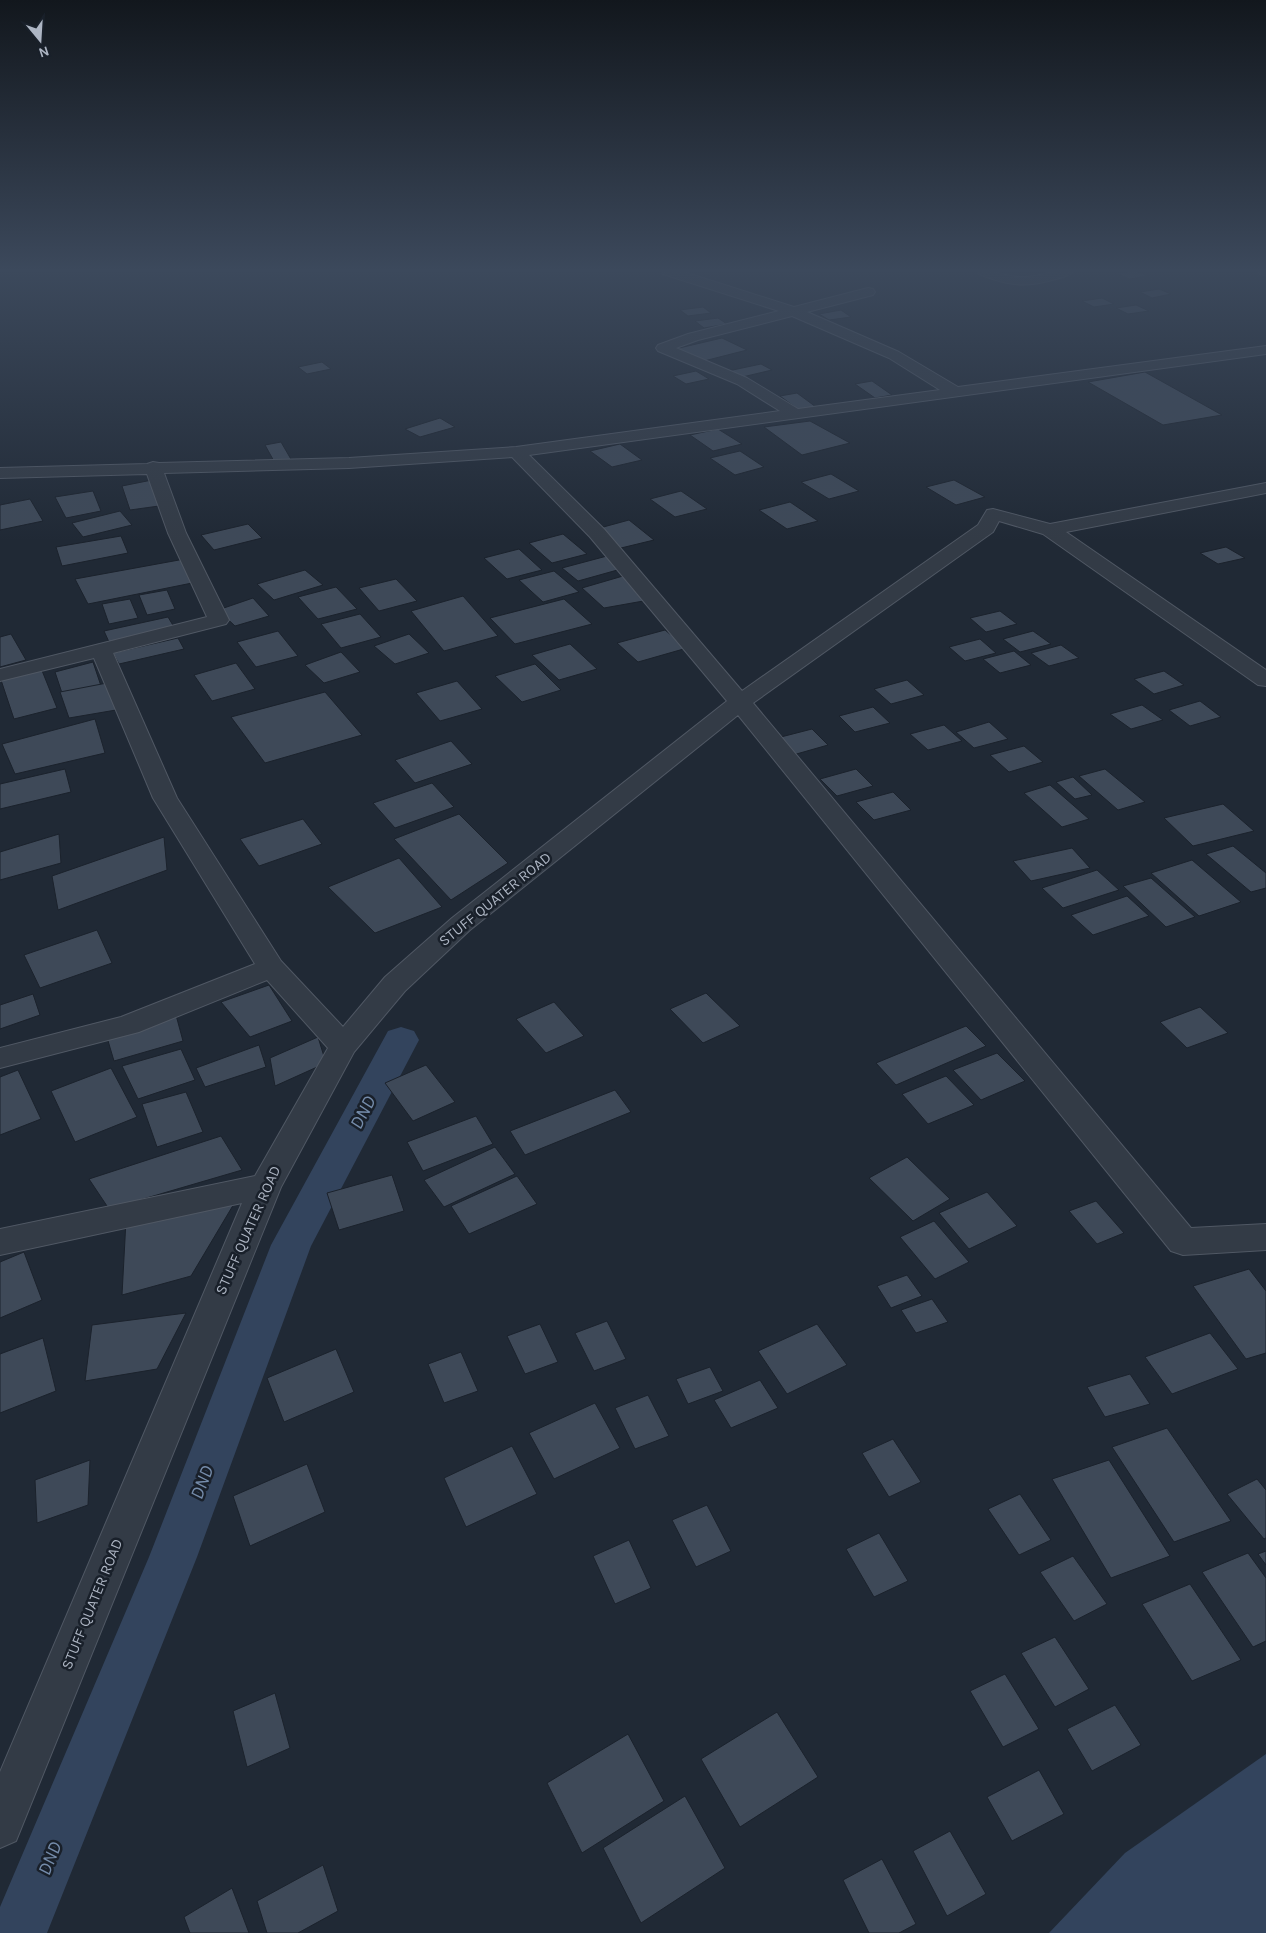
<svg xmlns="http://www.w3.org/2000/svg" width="1266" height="1933" viewBox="0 0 1266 1933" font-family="Karla,sans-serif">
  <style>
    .water { fill: #33445d }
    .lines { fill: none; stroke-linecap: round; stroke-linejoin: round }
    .canal { fill: #33445d; fill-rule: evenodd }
    .building { fill: #3e4958; stroke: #1b222c }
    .minor-casing { stroke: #505864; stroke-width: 2 }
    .minor { fill: #333b46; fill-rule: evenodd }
    .labels { text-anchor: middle; stroke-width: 5; stroke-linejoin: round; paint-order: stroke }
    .street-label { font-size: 15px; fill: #adb5c3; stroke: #19202a }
    .near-water-label { font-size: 19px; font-style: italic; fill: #758cab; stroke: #19202a }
  </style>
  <rect width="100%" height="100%" fill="#202935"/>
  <polygon class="water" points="1266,1754 1266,1933 1049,1933 1125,1853"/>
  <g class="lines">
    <polygon class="canal" points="401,1027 414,1031 419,1040 311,1246 197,1557 47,1933 0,1933 0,1907 149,1557 271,1245 388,1031"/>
  </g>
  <g class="building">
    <polygon points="1136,271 1148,276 1129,279 1117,273"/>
    <polygon points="1159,289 1171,294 1152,298 1140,292"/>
    <polygon points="1102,298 1114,304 1094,307 1082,301"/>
    <polygon points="1136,305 1149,311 1128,314 1116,308"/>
    <polygon points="703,307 711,313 688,316 680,310"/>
    <polygon points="841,310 851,317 829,320 819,314"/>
    <polygon points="718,318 727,324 704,328 695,321"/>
    <polygon points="722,338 747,350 700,362 675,349"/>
    <polygon points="322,362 331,369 307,374 298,367"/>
    <polygon points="761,364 772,370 738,378 728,371"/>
    <polygon points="696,371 709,379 686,384 673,376"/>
    <polygon points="1145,372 1222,415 1163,425 1088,382"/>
    <polygon points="872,381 892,395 875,398 855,384"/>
    <polygon points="797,393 816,407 799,410 780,396"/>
    <polygon points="440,418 455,427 420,437 405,429"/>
    <polygon points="810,421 850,443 802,455 764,427"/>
    <polygon points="718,429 742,444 713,451 690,435"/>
    <polygon points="281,442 292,461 275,463 265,445"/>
    <polygon points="620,444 642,460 612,467 590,451"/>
    <polygon points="740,451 764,467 735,475 710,458"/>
    <polygon points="831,474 859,491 829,499 801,482"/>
    <polygon points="152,480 159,506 130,510 122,486"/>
    <polygon points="954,480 985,497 956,505 926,487"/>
    <polygon points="93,491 101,511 66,518 55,497"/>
    <polygon points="681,491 707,509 675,517 650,499"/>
    <polygon points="30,499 43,521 0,530 0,505"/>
    <polygon points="790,502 818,521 787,529 759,510"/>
    <polygon points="120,511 132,525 83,537 72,523"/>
    <polygon points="629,520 654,540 621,548 596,529"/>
    <polygon points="248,524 262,538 214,550 201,535"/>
    <polygon points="563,534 587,554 552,563 529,543"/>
    <polygon points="121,536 128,553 62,566 56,547"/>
    <polygon points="1226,547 1245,558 1218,564 1200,553"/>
    <polygon points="519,549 542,570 507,579 484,558"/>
    <polygon points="607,556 621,569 578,581 562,568"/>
    <polygon points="190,558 202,581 88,604 75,579"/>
    <polygon points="305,570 323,585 274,600 257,584"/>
    <polygon points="554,571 579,592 543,602 519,580"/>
    <polygon points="623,576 649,600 604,608 582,588"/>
    <polygon points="396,579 417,601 379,611 359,588"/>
    <polygon points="336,587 357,609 318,619 298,597"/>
    <polygon points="167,590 175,609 147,615 139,595"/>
    <polygon points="463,596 498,636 444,651 411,611"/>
    <polygon points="253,598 269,616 235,626 218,610"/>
    <polygon points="130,599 138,618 109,624 102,604"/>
    <polygon points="564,599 592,624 515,644 490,618"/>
    <polygon points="1000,611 1017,624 986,632 970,618"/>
    <polygon points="360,614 381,637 341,648 321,624"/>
    <polygon points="168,617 174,627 109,642 104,631"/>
    <polygon points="665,630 687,648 638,662 617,643"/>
    <polygon points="278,631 298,656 256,667 237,642"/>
    <polygon points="1033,631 1051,644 1020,652 1003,639"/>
    <polygon points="11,634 26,660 0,667 0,637"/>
    <polygon points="409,634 429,653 395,664 374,646"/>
    <polygon points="178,638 184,649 119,664 113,653"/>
    <polygon points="980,639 996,653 965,661 949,647"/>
    <polygon points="570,644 597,669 559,680 532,655"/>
    <polygon points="1061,645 1079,658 1049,666 1031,653"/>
    <polygon points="1014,651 1031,665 1000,673 983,659"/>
    <polygon points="341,652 360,672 324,683 305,665"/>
    <polygon points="93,662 103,692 64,699 55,672"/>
    <polygon points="236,663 255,689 212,701 194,675"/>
    <polygon points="535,664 561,690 522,702 495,676"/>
    <polygon points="41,668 57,708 14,719 0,677"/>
    <polygon points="1164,671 1184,685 1154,694 1134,679"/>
    <polygon points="907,680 924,695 891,704 874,689"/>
    <polygon points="457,681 482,709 440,721 416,693"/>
    <polygon points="107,683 116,710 69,718 60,692"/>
    <polygon points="325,692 362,735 265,763 231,717"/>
    <polygon points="1200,701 1221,717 1190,726 1169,710"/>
    <polygon points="1142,705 1163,720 1131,729 1110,714"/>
    <polygon points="873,707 890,723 855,732 839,716"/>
    <polygon points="95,719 105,753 15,774 2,744"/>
    <polygon points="989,722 1008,739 974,748 956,732"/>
    <polygon points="944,725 962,741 928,750 910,734"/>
    <polygon points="812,729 828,745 793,755 777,738"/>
    <polygon points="451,741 472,764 415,783 395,760"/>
    <polygon points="1024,746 1043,762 1009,772 990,755"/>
    <polygon points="65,769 71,792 0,809 0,784"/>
    <polygon points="856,769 873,786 837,796 820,779"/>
    <polygon points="1105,769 1145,802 1118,810 1079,776"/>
    <polygon points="1073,777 1092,795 1075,799 1056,782"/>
    <polygon points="432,783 454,807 395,828 373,803"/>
    <polygon points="1050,785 1089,819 1062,827 1024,793"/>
    <polygon points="893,792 911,810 874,820 856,802"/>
    <polygon points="1223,804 1254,831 1193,846 1164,818"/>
    <polygon points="459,814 508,863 451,900 394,839"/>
    <polygon points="303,819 322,844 259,866 240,839"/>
    <polygon points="59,834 61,863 0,880 0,852"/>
    <polygon points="164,837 167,870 58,910 52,876"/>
    <polygon points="1233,846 1266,873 1266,888 1251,892 1206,854"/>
    <polygon points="1072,848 1090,868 1031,881 1013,861"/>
    <polygon points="399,858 442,907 375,933 328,887"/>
    <polygon points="1192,860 1241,902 1199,916 1151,873"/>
    <polygon points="1097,870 1119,890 1063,908 1042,888"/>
    <polygon points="1151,878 1195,917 1166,927 1123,886"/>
    <polygon points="1127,896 1149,916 1093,935 1071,915"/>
    <polygon points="97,930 112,963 40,988 24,955"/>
    <polygon points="269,985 292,1021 250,1037 221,1002"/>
    <polygon points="706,993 740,1026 703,1043 670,1009"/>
    <polygon points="33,994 40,1015 0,1029 0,1005"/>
    <polygon points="554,1002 584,1036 546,1053 516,1019"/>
    <polygon points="1200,1007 1228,1033 1187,1048 1160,1022"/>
    <polygon points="176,1015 183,1041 114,1061 106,1034"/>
    <polygon points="966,1026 986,1046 896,1085 876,1063"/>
    <polygon points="318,1037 326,1063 275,1086 270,1058"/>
    <polygon points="259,1045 266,1067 205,1087 196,1068"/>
    <polygon points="181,1049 195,1080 138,1099 122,1066"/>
    <polygon points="997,1053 1025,1081 981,1100 953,1070"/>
    <polygon points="426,1065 455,1102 413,1121 385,1083"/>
    <polygon points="111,1068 137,1117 75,1142 51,1091"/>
    <polygon points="18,1070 41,1119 0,1135 0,1077"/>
    <polygon points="946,1076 974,1105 928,1124 902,1094"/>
    <polygon points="615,1090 631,1112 525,1155 510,1131"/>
    <polygon points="186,1092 203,1132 157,1147 142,1104"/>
    <polygon points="476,1116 493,1144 423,1171 407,1142"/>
    <polygon points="221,1136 242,1170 109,1209 89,1179"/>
    <polygon points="495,1147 515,1174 444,1207 424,1180"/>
    <polygon points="907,1157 950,1199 913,1221 869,1178"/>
    <polygon points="392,1175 404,1211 339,1230 327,1193"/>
    <polygon points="517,1176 537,1204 469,1234 451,1206"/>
    <polygon points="987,1192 1017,1226 969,1249 939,1213"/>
    <polygon points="238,1197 191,1276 122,1295 126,1220"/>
    <polygon points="1096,1201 1124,1233 1097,1244 1069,1211"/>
    <polygon points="934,1221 969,1262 935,1279 900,1237"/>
    <polygon points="24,1252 42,1300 0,1318 0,1262"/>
    <polygon points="1249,1269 1266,1291 1266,1353 1246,1359 1193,1286"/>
    <polygon points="907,1275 922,1296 891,1308 877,1286"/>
    <polygon points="932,1299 948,1322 916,1333 901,1310"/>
    <polygon points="186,1313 157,1369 85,1381 92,1325"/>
    <polygon points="607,1321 626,1359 594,1371 575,1333"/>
    <polygon points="540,1324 558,1362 525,1374 507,1336"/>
    <polygon points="817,1324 847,1365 787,1394 758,1351"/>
    <polygon points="1210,1333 1238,1369 1172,1394 1145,1357"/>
    <polygon points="43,1338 56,1391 0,1413 0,1354"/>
    <polygon points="336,1349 354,1392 284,1422 267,1378"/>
    <polygon points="461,1352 478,1391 444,1403 428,1364"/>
    <polygon points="710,1367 723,1391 688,1404 676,1379"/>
    <polygon points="1130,1374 1150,1404 1105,1417 1087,1387"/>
    <polygon points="760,1380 778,1408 731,1428 714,1400"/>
    <polygon points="648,1395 669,1436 635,1449 615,1408"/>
    <polygon points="595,1403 620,1448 554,1479 529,1433"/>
    <polygon points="1167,1428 1231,1521 1174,1542 1112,1447"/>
    <polygon points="893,1439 921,1482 889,1497 862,1453"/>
    <polygon points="512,1446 537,1494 466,1527 444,1478"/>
    <polygon points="90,1460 88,1505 37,1523 35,1480"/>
    <polygon points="1109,1460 1170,1556 1111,1578 1052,1479"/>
    <polygon points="307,1464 325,1512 250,1546 233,1496"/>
    <polygon points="1257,1479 1266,1490 1266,1538 1264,1539 1227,1494"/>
    <polygon points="1020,1494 1051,1540 1019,1555 988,1509"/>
    <polygon points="707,1505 731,1551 696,1567 672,1520"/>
    <polygon points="879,1533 908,1581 874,1597 846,1549"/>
    <polygon points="629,1540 651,1588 615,1604 593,1556"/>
    <polygon points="1266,1551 1266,1565 1258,1554"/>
    <polygon points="1248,1553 1266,1578 1266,1641 1253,1647 1202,1572"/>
    <polygon points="1073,1556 1107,1604 1074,1621 1040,1572"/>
    <polygon points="1190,1584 1241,1660 1192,1681 1142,1604"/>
    <polygon points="1055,1637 1089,1689 1055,1707 1021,1653"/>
    <polygon points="1005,1674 1039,1729 1003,1747 970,1691"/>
    <polygon points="275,1693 290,1748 247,1767 233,1711"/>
    <polygon points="1115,1705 1141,1745 1092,1771 1067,1729"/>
    <polygon points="777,1712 818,1777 740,1827 701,1759"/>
    <polygon points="628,1734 664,1801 582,1853 547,1783"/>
    <polygon points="1039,1770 1064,1814 1012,1841 987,1797"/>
    <polygon points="685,1796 725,1868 641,1923 603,1848"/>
    <polygon points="950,1831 986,1894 947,1916 913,1851"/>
    <polygon points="882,1859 916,1924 899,1933 869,1933 843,1880"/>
    <polygon points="323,1865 338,1911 298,1933 267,1933 257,1901"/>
    <polygon points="232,1888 249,1933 190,1933 184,1917"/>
  </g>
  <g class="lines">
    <g class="minor-casing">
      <g id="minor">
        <path d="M662,271H681L794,307L868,288L873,289L875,292L873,295L807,312L899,352L958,387L1266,346V354L529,455L604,529L742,691L978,525L987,510L993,509L1050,524L1266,483V493L1066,532L1266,670V686L1258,685L1043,534L999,521L993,532L753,703L1191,1228L1266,1224V1250L1183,1255L1171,1251L738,715L470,930L405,991L354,1052L281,1187L16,1841L0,1848V1772L242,1203L0,1255V1229L255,1176L328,1048L267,980L139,1032L0,1068V1048L121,1017L255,964L153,798L94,658L0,681V669L207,617L168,533L147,474L0,478V468L147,464L153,462L159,463L349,458L516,447L780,411L737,384L658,351L656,348L658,345L688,334L779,311L663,274ZM792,316L889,358L940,390L798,409L747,378L676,348L698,340ZM512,457L590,537L727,701L452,918L385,977L343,1027L281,961L177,798L113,653L226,624L229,620L186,533L164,473L349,468Z"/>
        <path d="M977,271C994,269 1007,278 1023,277C1041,277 1054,269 1074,271C1070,276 1062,277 1056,279C1025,288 1009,286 979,274Z"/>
        <polygon points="1258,271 1266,271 1266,275 1260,274"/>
      </g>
    </g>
    <use href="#minor" class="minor"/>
  </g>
  <linearGradient id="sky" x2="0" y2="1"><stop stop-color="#12171d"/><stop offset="0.5" stop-color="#3c495c"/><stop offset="1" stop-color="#3c495c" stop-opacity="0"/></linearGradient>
  <rect width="1266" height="541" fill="url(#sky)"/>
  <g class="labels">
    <g class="street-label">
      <text transform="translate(495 899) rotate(-39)" y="5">STUFF QUATER ROAD</text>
      <text transform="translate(248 1230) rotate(-66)" y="5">STUFF QUATER ROAD</text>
      <text transform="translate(92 1604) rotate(-68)" y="5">STUFF QUATER ROAD</text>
    </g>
    <g class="near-water-label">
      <text transform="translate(362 1112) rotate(-62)" y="7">DND</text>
      <text transform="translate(201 1482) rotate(-69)" y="7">DND</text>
      <text transform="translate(49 1858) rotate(-68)" y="7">DND</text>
    </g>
  </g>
  <g transform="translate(40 40) rotate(162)" stroke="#19202a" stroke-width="4" paint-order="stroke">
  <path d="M0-4L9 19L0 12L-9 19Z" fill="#adb5c3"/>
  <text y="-8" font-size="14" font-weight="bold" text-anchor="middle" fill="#adb5c3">N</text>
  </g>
</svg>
